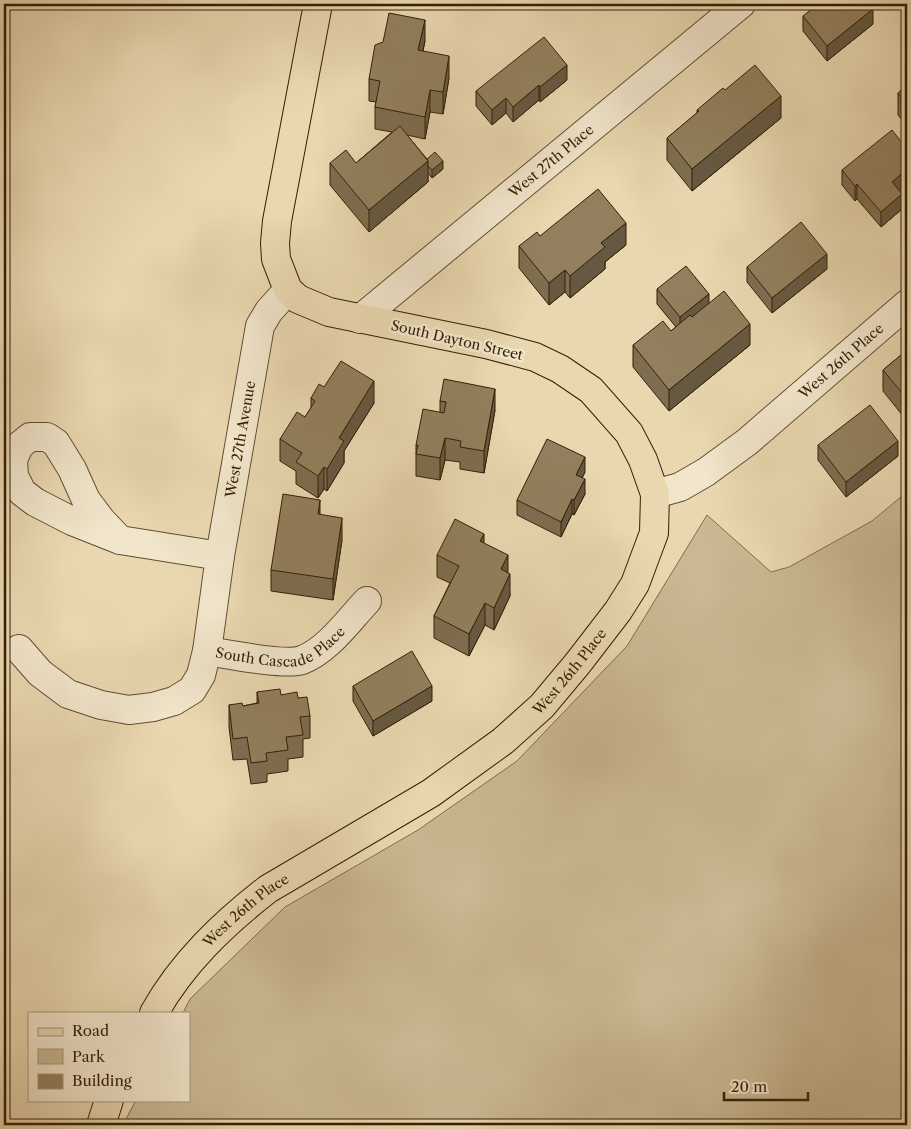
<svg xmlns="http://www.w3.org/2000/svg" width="911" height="1129" viewBox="0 0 911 1129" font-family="'Libre Caslon Text',serif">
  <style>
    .green { fill: #cab892; stroke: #7f6c4c }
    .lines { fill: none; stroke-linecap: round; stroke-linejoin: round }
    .minor-casing { stroke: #614d30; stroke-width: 30 }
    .major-casing { stroke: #341f05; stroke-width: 30 }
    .minor { stroke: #f1e5cb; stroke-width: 28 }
    .major { stroke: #e9d7af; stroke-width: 28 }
    .wall { fill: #7e6d50; stroke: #341f05 }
    .shaded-wall { fill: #665941; stroke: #341f05 }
    .building { fill: #927f5d; stroke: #341f05 }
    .labels { text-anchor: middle; stroke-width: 5; stroke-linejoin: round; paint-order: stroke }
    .street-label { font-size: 14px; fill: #341f05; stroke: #f1e5cb }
  </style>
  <rect width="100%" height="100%" fill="#e9d7af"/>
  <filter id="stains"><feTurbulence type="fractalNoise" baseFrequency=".004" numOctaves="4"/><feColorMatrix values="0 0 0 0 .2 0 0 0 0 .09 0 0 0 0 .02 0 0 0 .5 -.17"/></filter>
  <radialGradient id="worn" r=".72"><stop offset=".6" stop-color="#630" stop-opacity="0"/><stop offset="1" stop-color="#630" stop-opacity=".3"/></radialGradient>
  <polygon class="green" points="907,492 907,1125 124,1125 126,1119 136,1100 189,1100 189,1013 183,1013 190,999 285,907 418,830 517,761 627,646 707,515 771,572 789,567 872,521"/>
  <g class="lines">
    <g class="minor-casing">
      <g id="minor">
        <path id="s1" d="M360,319L741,4"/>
        <path id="s2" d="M655,494L680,487L706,472L747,442L907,304"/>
        <polyline points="120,540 101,520 86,500 72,469 56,443 47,437 30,437 19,446 13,460 14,476 22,492 35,502 72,521 120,540 220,556"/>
        <path id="s3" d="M19,649L40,673L68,694L101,705L129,710L153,707L174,701L192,690L201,675L207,651L220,556L260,326L269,311L288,290"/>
        <path id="s4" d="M207,651C227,654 285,666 302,660C327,651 349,620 367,601"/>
      </g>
    </g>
    <g class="major-casing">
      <g id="major">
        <path id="s5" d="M154,1013C182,963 223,924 268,889L431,793L503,741L542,706L578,663L618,611L635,584L654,533L655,494L643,460L629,433L591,390L560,369L535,357L486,344L329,312L298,299L288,290L276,259L275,243L277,221L318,4"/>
        <polyline points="101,1125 109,1100"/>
      </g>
    </g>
    <use href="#minor" class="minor"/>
    <use href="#major" class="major"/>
  </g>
  <g class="wall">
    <polygon points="803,16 873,24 827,61 803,31"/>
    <polygon points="425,41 423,51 449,78 443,114 430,112 425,139 407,135 427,159 443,169 432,178 428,173 428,182 369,232 330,185 330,163 356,163 392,132 375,129 375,107 376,102 369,101 369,79"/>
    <polygon points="567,80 540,102 539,100 513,122 506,113 492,125 476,106 476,91"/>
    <polygon points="907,85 907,126 898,115 898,93"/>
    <polygon points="697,110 781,118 692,191 667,160 667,138 697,113"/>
    <polygon points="842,170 900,191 902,209 881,227 857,199 855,201 842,185"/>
    <polygon points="540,236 626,245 605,262 605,269 570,298 565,292 549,305 519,268 519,246"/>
    <polygon points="747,267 827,269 772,313 747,282"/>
    <polygon points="657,289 709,304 750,345 669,411 633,367 633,345 671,331 676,327 657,304"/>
    <polygon points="907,350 907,421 883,391 883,370"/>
    <polygon points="324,387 374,403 344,451 344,463 327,491 324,489 318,498 296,484 296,471 280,461 280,439 305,417 311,408 311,398"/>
    <polygon points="440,401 495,410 484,473 460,469 460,462 445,460 440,480 416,476 416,445 440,413"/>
    <polygon points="818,445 898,456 846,497 818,460"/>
    <polygon points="585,472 582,478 585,494 574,515 572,514 561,537 517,515 517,500"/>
    <polygon points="320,515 342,540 333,600 271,591 271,570"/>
    <polygon points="484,543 508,573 510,596 494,630 485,625 469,656 434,638 434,616 450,583 437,577 437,555"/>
    <polygon points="353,686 432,701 373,736 353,701"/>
    <polygon points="257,692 281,695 298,698 310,716 310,738 303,739 303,757 288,759 288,771 267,774 267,782 251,784 247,759 233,760 229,727 229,705 243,706 257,703"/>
  </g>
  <g class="shaded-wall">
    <polygon points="873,9 873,24 827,61 827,46"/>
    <polygon points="425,20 425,41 418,72 418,50"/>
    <polygon points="449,56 449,78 443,114 443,92"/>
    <polygon points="567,65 567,80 540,102 540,87"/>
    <polygon points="539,85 539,100 513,122 513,107"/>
    <polygon points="430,90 430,112 425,139 425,117"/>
    <polygon points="781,96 781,118 692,191 692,169"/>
    <polygon points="506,98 506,113 492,125 492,110"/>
    <polygon points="428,161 428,182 369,232 369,210"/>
    <polygon points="443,161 443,169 432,178 432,170"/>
    <polygon points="907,169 907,184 892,197 892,182"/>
    <polygon points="857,184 857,199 855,201 855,186"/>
    <polygon points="902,194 902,209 881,227 881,212"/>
    <polygon points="626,223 626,245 605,262 605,269 570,298 570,276 601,243"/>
    <polygon points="827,254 827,269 772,313 772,298"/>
    <polygon points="565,270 565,292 549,305 549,283"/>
    <polygon points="709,294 709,309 680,332 680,317"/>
    <polygon points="750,324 750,345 669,411 669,390"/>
    <polygon points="374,381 374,403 344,451 344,463 327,491 327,469 339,438"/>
    <polygon points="495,389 495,410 484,473 484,451"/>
    <polygon points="445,438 445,460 440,480 440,458"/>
    <polygon points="898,441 898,456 846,497 846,482"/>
    <polygon points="585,457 585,472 576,490 576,475"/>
    <polygon points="324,467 324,489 318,498 318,476"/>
    <polygon points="585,479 585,494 574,515 574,500"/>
    <polygon points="572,499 572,514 561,537 561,522"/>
    <polygon points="320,500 320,521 318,514"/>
    <polygon points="342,518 342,540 333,600 333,579"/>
    <polygon points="484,534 484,555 480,541"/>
    <polygon points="508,555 508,577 501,569"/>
    <polygon points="510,574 510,596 494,630 494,608"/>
    <polygon points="485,603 485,625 469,656 469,634"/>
    <polygon points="432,686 432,701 373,736 373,721"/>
  </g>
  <g class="building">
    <polygon points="818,4 868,4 873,9 827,46 803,16"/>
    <polygon points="389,13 425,20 418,50 449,56 443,92 430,90 425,117 375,107 380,81 369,79 375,45 383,42"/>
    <polygon points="544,37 567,65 540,87 539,85 513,107 506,98 492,110 476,91"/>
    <polygon points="755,65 781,96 692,169 667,138 699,111 697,110 723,88 725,90"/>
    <polygon points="907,85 907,105 898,93"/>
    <polygon points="400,126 428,161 369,210 330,163 346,150 356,163"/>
    <polygon points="892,130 907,149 907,169 892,182 902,194 881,212 857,184 855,186 842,170"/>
    <polygon points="435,152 443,161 432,170 428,166 428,161 427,159"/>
    <polygon points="598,189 626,223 601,243 605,247 570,276 565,270 549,283 519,246 537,232 540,236"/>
    <polygon points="801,222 827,254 772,298 747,267"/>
    <polygon points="686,266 709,294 680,317 657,289"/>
    <polygon points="724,291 750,324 669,390 633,345 663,321 671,331 690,315 692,317"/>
    <polygon points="907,350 907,399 883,370"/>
    <polygon points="341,361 374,381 339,438 344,441 327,469 324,467 318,476 296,462 302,453 280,439 297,412 305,417 315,401 311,398 319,384 324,387"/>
    <polygon points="444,379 495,389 484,451 460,447 461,441 445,438 440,458 416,454 418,445 416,445 423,409 444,413 446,402 440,401"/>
    <polygon points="870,405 898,441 846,482 818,445"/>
    <polygon points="547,439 585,457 576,475 585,479 574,500 572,499 561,522 517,500"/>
    <polygon points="283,494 320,500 318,514 342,518 333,579 271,570"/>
    <polygon points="455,519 484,534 480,541 508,555 501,569 510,574 494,608 485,603 469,634 434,616 459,566 437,555"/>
    <polygon points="412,651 432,686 373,721 353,686"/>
    <polygon points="280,689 281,695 297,692 298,698 307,697 310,716 300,717 303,735 286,737 288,750 266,753 267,761 251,763 247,737 233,739 229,705 242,703 243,706 259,703 257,692"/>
  </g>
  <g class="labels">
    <g class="street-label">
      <text dy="5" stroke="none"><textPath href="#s1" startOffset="248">West 27th Place</textPath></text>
      <text transform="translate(457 340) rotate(13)" y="5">South Dayton Street</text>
      <text dy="5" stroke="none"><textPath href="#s2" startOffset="231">West 26th Place</textPath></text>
      <text dy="5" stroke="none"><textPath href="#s3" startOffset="454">West 27th Avenue</textPath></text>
      <text dy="5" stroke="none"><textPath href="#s4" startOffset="78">South Cascade Place</textPath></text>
      <text dy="5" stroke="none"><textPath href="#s5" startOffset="544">West 26th Place</textPath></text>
      <text dy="5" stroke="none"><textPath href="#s5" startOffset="139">West 26th Place</textPath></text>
    </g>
  </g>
  <rect width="911" height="1129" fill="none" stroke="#e9d7af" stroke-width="20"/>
  <rect x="5" y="5" width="901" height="1119" fill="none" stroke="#341f05" stroke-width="2.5"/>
  <rect x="10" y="10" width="891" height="1109" fill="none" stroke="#341f05"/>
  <rect x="28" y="1012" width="162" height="90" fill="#f1e5cb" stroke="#a5967c"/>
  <rect x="38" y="1028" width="25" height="8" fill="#e9d7af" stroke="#a5967c"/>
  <text x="72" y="1036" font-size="15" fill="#341f05">Road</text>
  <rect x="38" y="1049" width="25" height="15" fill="#cab892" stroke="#a5967c"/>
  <text x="72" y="1062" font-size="15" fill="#341f05">Park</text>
  <rect x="38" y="1074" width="25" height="15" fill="#927f5d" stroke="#a5967c"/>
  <text x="72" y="1086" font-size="15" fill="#341f05">Building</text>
  <path d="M724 1092v8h84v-8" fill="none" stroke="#341f05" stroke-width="2.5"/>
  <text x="731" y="1092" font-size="15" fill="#341f05" stroke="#f1e5cb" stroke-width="4" paint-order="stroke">20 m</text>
  <rect width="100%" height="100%" filter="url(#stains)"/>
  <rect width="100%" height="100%" fill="url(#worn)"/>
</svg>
